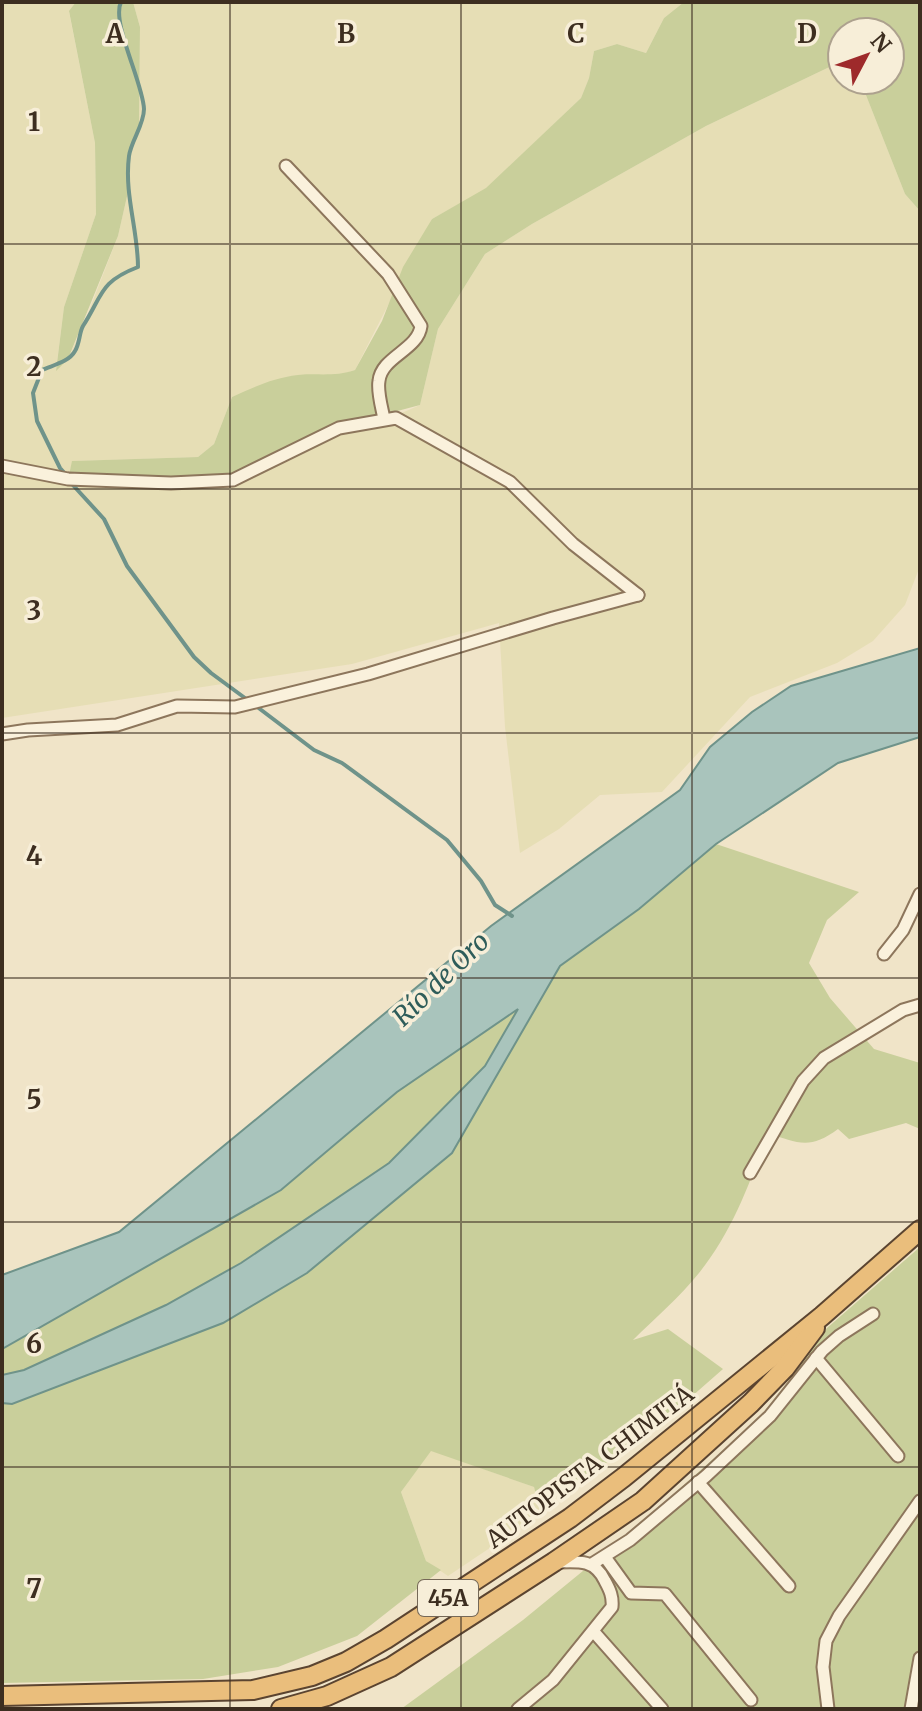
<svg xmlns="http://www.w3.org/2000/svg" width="922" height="1711" viewBox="0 0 922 1711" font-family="Merriweather,serif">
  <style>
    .farmland { fill: #e6deb5 }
    .green { fill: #c9cf9b }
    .water { fill: #a9c4bc; stroke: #6f938a; stroke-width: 2 }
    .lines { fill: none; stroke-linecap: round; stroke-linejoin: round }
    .stream { stroke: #6f938a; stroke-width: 4 }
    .minor-casing { stroke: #8d765c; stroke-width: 15 }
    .trunk-casing { stroke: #5b4430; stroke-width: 22 }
    .minor { stroke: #faf1dc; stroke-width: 11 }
    .trunk { stroke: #eabe7c; stroke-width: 18 }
    .grid { fill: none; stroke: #3d2e20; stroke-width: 2; stroke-opacity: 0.55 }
    .labels { text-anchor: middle; stroke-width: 7; stroke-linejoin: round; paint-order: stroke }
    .shield { fill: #f7eed8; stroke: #756857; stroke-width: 2 }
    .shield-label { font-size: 22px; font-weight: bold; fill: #3d2e20 }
    .street-label { font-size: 24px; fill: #3d2e20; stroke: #f7eed8 }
    .water-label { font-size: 26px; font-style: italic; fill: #2f5d5a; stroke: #f7eed8 }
    .grid-label { font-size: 26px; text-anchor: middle; font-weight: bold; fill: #3d2e20; stroke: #f7eed8; stroke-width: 7; stroke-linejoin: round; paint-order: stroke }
  </style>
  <rect width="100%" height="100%" fill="#f0e4c8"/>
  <g class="farmland">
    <polygon points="2,2 76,2 69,12 95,143 96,214 64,307 56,370 68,359 83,326 118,236 128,192 129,155 139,125 140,27 133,2 684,2 664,18 646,53 617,44 594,51 589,78 581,98 486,189 432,219 355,370 340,375 301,375 232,397 214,444 198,457 73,461 68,476 171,481 340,429 397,415 420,405 438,329 485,254 532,224 706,126 842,61 842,80 860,80 905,194 920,211 920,566 905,605 873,641 837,663 750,697 662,792 600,795 559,829 520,853 505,727 499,623 352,664 2,718"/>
    <polygon points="431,1450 534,1487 542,1513 448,1576 426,1561 401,1492"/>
  </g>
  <g class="green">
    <polygon points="76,2 133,2 140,27 139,125 129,155 128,192 118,236 68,359 56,371 64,307 96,214 95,143 69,11"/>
    <path d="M684,2H920V211L905,194L860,80H890V32H842V61L706,126L532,224L485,254L438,329L420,405L341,426L234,475L172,479L69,475L72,461L198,457L214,444L232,397C254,387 273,378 298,375C318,373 336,377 355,370L382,321L403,267L432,219L486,188L581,98L589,78L594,51L617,44L646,53L664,18Z"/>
    <path d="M716,844L859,892L827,920L809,963L830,998L874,1049L920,1063V1129L906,1123L849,1139L838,1129C810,1150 798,1143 767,1133C751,1182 732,1232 699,1273C680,1297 655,1318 633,1340L668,1329L723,1369L634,1447L538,1502L534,1487L431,1451L401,1492L426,1561L441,1570L357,1636L278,1667L203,1679L2,1683V1403L12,1404L223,1323L307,1273L452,1153L560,966L639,909Z"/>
    <polygon points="520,1007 485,1066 389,1163 241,1263 166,1305 24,1370 2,1375 2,1349 281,1190 397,1092"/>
    <polygon points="920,1247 920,1709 401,1709 523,1620 633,1530 764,1414 827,1328"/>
  </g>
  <polygon class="water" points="920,648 920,737 838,763 716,844 639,909 560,966 452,1153 307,1273 223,1323 12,1404 2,1403 2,1375 24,1370 166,1305 241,1263 389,1163 485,1066 518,1009 397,1092 281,1190 2,1349 2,1275 119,1232 491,926 680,790 710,747 752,712 791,686"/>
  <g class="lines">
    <g class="stream">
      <path d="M68,477L60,468L37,421L33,393L42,370C53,365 69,362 75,351C80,343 79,333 83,326C103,295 99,282 138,267C138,230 124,194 129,156C131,141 144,125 144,109C143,83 111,22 121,2"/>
      <polyline points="72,484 104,519 127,566 194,657 211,673 249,701"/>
      <polyline points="256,706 314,750 342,763 447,840 481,881 495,905 512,916"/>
    </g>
    <g class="minor-casing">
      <g id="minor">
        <path d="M286,166L388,274L421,326C418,350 381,357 379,381C377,392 382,408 384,419"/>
        <polyline points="2,466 68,479 171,483 233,480 339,428 396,418 510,482 573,544 638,595"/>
        <polyline points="2,734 28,730 117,725 177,706 235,707 368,674 553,618 638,595"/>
        <polyline points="884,954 903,930 920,894"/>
        <polyline points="750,1173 803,1081 824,1058 903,1010 920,1005"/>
        <polyline points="816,1358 898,1456"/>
        <polyline points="698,1482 789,1586"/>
        <polyline points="605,1557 631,1593 665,1594 751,1700"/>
        <polyline points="592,1564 630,1540 706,1476 770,1416 822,1351 839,1336 873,1314"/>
        <polyline points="594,1632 662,1709"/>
        <path d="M518,1709L553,1680L612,1607C613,1597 610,1590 605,1581C595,1560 580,1561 559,1562"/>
        <polyline points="828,1709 823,1667 826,1641 839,1616 920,1501"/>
        <polyline points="911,1709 920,1658"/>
      </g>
    </g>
    <g class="trunk-casing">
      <g id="trunk">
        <polyline points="2,1696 253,1690 312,1676 346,1662 386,1639 570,1518 624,1477 822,1316 920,1230"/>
        <polyline points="281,1709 327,1696 391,1667 554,1562 643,1501 751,1403 785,1368 815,1328"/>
      </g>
    </g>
    <use href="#minor" class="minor"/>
    <use href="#trunk" class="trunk"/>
  </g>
  <path class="grid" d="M230,2V1709M461,2V1709M692,2V1709M2,244H920M2,489H920M2,733H920M2,978H920M2,1222H920M2,1467H920"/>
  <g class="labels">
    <rect class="shield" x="418" y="1580" width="60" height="36" rx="6"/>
    <g class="shield-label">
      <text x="448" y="1606">45A</text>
    </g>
    <g class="street-label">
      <text transform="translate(590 1467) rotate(-37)" y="8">AUTOPISTA CHIMITÁ</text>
    </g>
    <g class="water-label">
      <text transform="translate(441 979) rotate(-44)" y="9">Río de Oro</text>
    </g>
  </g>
  <g class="grid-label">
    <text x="115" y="43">A</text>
    <text x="346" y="43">B</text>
    <text x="576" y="43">C</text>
    <text x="807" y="43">D</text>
    <text x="34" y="131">1</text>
    <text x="34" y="376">2</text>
    <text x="34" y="620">3</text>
    <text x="34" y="865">4</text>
    <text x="34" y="1109">5</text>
    <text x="34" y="1353">6</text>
    <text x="34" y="1598">7</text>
  </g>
  <rect width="922" height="1711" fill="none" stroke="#3d2e20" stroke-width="8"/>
  <g transform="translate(866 56) rotate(49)"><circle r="38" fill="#f7eed8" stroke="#ada18e" stroke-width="2"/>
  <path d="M0-6L14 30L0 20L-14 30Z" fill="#9e2a2b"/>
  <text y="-12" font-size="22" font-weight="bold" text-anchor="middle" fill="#3d2e20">N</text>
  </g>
</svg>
